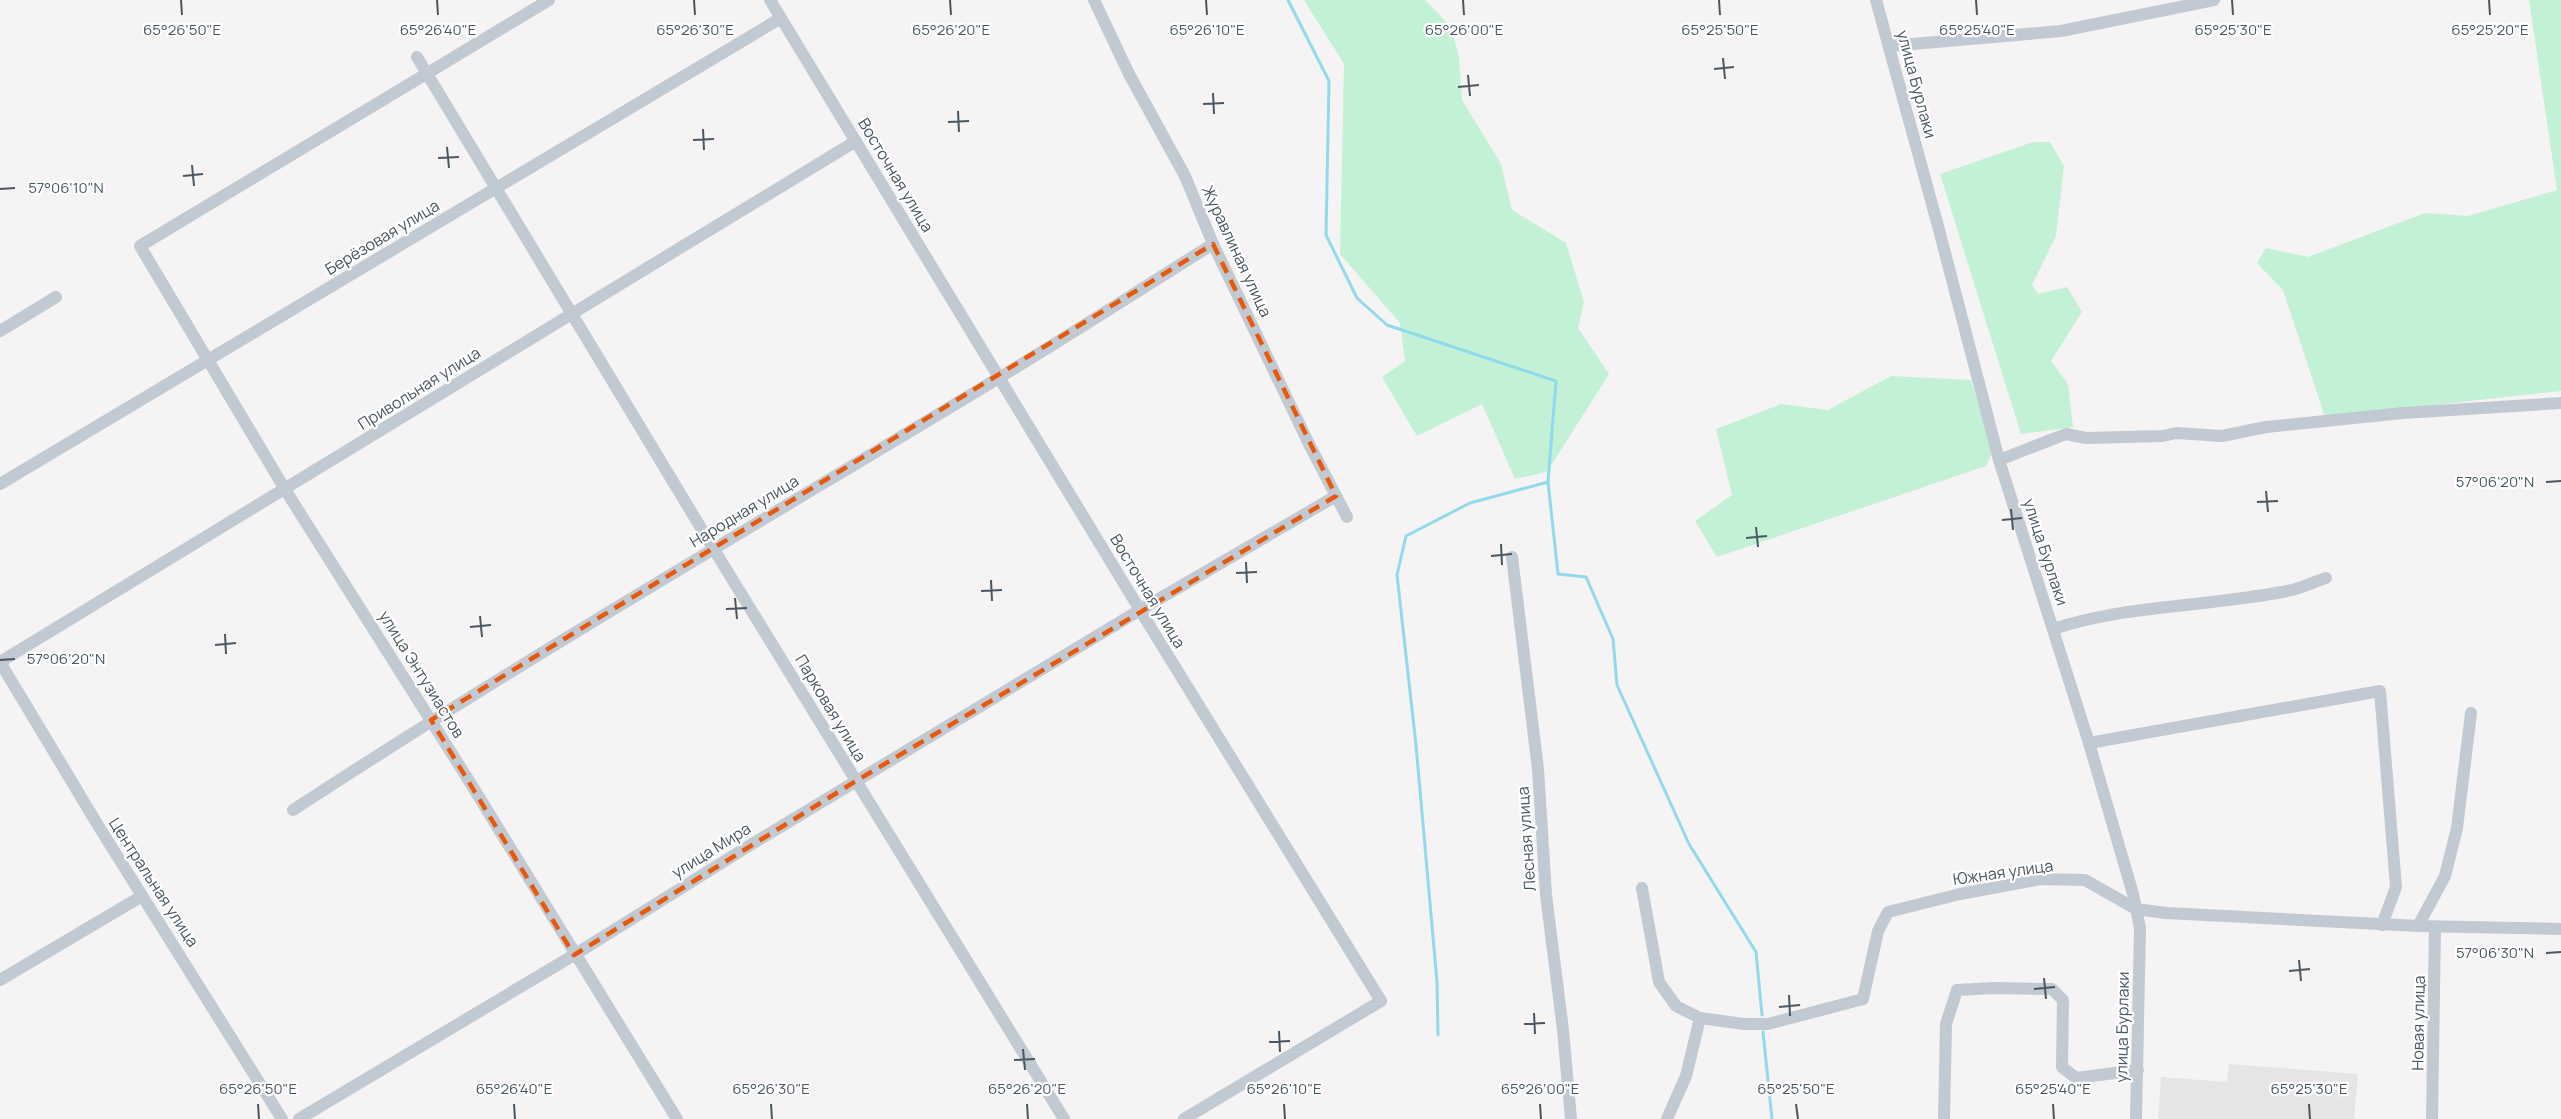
<svg xmlns="http://www.w3.org/2000/svg" width="2561" height="1119" viewBox="0 0 2561 1119" font-family="Manrope,sans-serif">
  <style>
    .education { fill: #e6e4e5 }
    .green { fill: #c3f1d5 }
    .lines { fill: none; stroke-linecap: round; stroke-linejoin: round }
    .stream { stroke: #90daee; stroke-width: 3 }
    .minor { stroke: #c1cad2; stroke-width: 12 }
    .marked { fill: none; stroke: #e8590c; stroke-width: 4.5; stroke-dasharray: 12 8; stroke-linejoin: round }
    .ticks { fill: none; stroke: #4a5661; stroke-width: 2 }
    .labels { text-anchor: middle; stroke-width: 4.5; stroke-linejoin: round; paint-order: stroke }
    .street-label { font-size: 16px; fill: #4a5661; stroke: #fff }
    .ticks-label { font-size: 15px; text-anchor: middle; fill: #4a5661; stroke: #fff; stroke-width: 4.5; stroke-linejoin: round; paint-order: stroke }
  </style>
  <rect width="100%" height="100%" fill="#f5f3f3"/>
  <polygon class="education" points="2229,1064 2358,1074 2354,1119 2158,1119 2161,1077 2227,1082"/>
  <g class="green">
    <polygon points="1304,0 1425,0 1451,27 1459,57 1462,100 1501,164 1512,210 1566,243 1584,302 1578,328 1609,374 1547,472 1515,479 1482,404 1417,436 1382,377 1405,361 1400,323 1340,254 1344,64"/>
    <polygon points="2529,0 2561,0 2561,391 2325,417 2283,290 2257,263 2266,248 2308,257 2425,213 2468,216 2557,190"/>
    <polygon points="2033,142 2050,142 2064,166 2056,236 2032,285 2038,294 2067,287 2082,312 2051,361 2068,384 2073,427 2021,434 1940,174"/>
    <polygon points="1891,376 1971,380 1992,453 1986,466 1717,557 1695,521 1732,495 1716,429 1781,404 1828,410"/>
  </g>
  <g class="lines">
    <g class="stream">
      <polyline points="1288,0 1329,81 1326,235 1357,298 1387,325 1556,381 1548,482 1558,574 1586,577 1613,639 1617,685 1689,844 1756,952 1762,1015"/>
      <polyline points="1763,1032 1772,1119"/>
      <polyline points="1438,1035 1437,982 1416,745 1397,575 1406,536 1470,503 1548,482"/>
    </g>
    <g class="minor">
      <polyline points="549,0 140,246 286,491 471,784 677,1119"/>
      <polyline points="770,0 1140,610 1381,1001 1184,1119"/>
      <polyline points="1094,0 1129,74 1185,176 1213,244 1309,444 1347,517"/>
      <polyline points="1876,0 1938,226 1999,460 2089,743 2133,894 2140,928 2136,1119"/>
      <polyline points="1890,46 2061,31 2214,0"/>
      <polyline points="417,57 713,548 1064,1119"/>
      <polyline points="0,331 56,297"/>
      <polyline points="1999,460 2066,434 2086,438 2163,436 2176,433 2222,436 2266,427 2403,413 2561,403"/>
      <polyline points="0,484 781,18"/>
      <polyline points="1512,557 1538,769 1546,895 1563,1030 1571,1119"/>
      <path d="M2053,629C2129,604 2209,607 2287,591C2300,589 2313,582 2326,578"/>
      <path d="M0,662C286,491 570,314 856,141"/>
      <polyline points="0,662 99,827 282,1119"/>
      <polyline points="2089,743 2380,691 2396,887 2382,925"/>
      <path d="M293,810C524,659 762,521 997,379C1070,335 1141,289 1213,244"/>
      <polyline points="1642,888 1659,982 1676,1006 1700,1018 1744,1024 1768,1024 1863,999 1878,931 1888,912 1960,894 2041,879 2085,880 2136,909 2166,913 2418,926 2561,929"/>
      <polyline points="2418,926 2445,876 2457,828 2471,713"/>
      <polyline points="0,980 142,896"/>
      <polyline points="299,1119 574,955 752,844 1140,610 1336,496"/>
      <polyline points="1667,1119 1686,1076 1700,1018"/>
      <polyline points="1944,1119 1946,1024 1957,990 1993,988 2052,989 2063,1000 2062,1067 2076,1078 2138,1070"/>
      <polyline points="2432,1119 2435,927"/>
    </g>
  </g>
  <path class="marked" d="M1213,244L1336,496L856,781L574,955L431,720Z"/>
  <path class="ticks" d="M181,0L182,15M437,0L438,15M694,0L695,15M950,0L951,15M1206,0L1207,15M1463,0L1464,15M1719,0L1720,15M1976,0L1977,15M2232,0L2233,15M2489,0L2490,15M1723,58L1725,79M1714,69L1734,67M1468,75L1470,96M1458,87L1479,85M1213,93L1214,114M1203,104L1224,103M958,111L959,132M948,122L969,121M703,129L704,150M693,140L714,139M447,147L449,168M438,158L459,157M192,165L194,186M183,176L203,174M0,189L15,188M2546,482L2561,481M2266,491L2268,512M2257,502L2278,501M2011,509L2013,530M2002,520L2022,518M1756,527L1758,547M1746,538L1767,536M1501,544L1502,565M1491,556L1512,554M1246,562L1247,583M1236,573L1257,572M991,580L992,601M981,591L1002,590M735,598L737,619M726,609L747,608M480,616L482,637M470,627L491,625M225,634L226,654M215,645L236,643M0,660L15,659M2546,953L2561,952M2299,960L2301,981M2289,971L2310,969M2044,978L2046,999M2034,989L2055,987M1789,995L1790,1016M1779,1007L1800,1005M1534,1013L1535,1034M1524,1024L1545,1023M1279,1031L1280,1052M1269,1042L1290,1041M1023,1049L1025,1070M1014,1060L1035,1059M258,1104L259,1119M514,1104L515,1119M771,1104L772,1119M1027,1104L1028,1119M1284,1104L1285,1119M1540,1104L1541,1119M1796,1104L1798,1119M2053,1104L2054,1119M2309,1104L2310,1119"/>
  <g class="labels">
    <g class="street-label">
      <text transform="translate(1917 84) rotate(75)" y="6">улица Бурлаки</text>
      <text transform="translate(896 175) rotate(59)" y="6">Восточная улица</text>
      <text transform="translate(382 237) rotate(-31)" y="6">Берёзовая улица</text>
      <text transform="translate(1237 251) rotate(65)" y="6">Журавлиная улица</text>
      <text transform="translate(419 388) rotate(-32)" y="6">Привольная улица</text>
      <text transform="translate(744 511) rotate(-31)" y="6">Народная улица</text>
      <text transform="translate(2046 552) rotate(72)" y="6">улица Бурлаки</text>
      <text transform="translate(1148 591) rotate(59)" y="6">Восточная улица</text>
      <text transform="translate(422 674) rotate(58)" y="6">улица Энтузиастов</text>
      <text transform="translate(831 708) rotate(59)" y="6">Парковая улица</text>
      <text transform="translate(1526 839) rotate(-94)" y="6">Лесная улица</text>
      <text transform="translate(711 850) rotate(-32)" y="6">улица Мира</text>
      <text transform="translate(2003 872) rotate(-8)" y="6">Южная улица</text>
      <text transform="translate(154 882) rotate(57)" y="6">Центральная улица</text>
      <text transform="translate(2418 1023) rotate(-89)" y="6">Новая улица</text>
      <text transform="translate(2122 1027) rotate(-89)" y="6">улица Бурлаки</text>
    </g>
  </g>
  <g class="ticks-label">
    <text x="182" y="35">65°26'50"E</text>
    <text x="438" y="35">65°26'40"E</text>
    <text x="695" y="35">65°26'30"E</text>
    <text x="951" y="35">65°26'20"E</text>
    <text x="1207" y="35">65°26'10"E</text>
    <text x="1464" y="35">65°26'00"E</text>
    <text x="1720" y="35">65°25'50"E</text>
    <text x="1977" y="35">65°25'40"E</text>
    <text x="2233" y="35">65°25'30"E</text>
    <text x="2490" y="35">65°25'20"E</text>
    <text x="66" y="193">57°06'10"N</text>
    <text x="2495" y="487">57°06'20"N</text>
    <text x="66" y="664">57°06'20"N</text>
    <text x="2495" y="958">57°06'30"N</text>
    <text x="258" y="1094">65°26'50"E</text>
    <text x="514" y="1094">65°26'40"E</text>
    <text x="771" y="1094">65°26'30"E</text>
    <text x="1027" y="1094">65°26'20"E</text>
    <text x="1284" y="1094">65°26'10"E</text>
    <text x="1540" y="1094">65°26'00"E</text>
    <text x="1796" y="1094">65°25'50"E</text>
    <text x="2053" y="1094">65°25'40"E</text>
    <text x="2309" y="1094">65°25'30"E</text>
  </g>
</svg>
